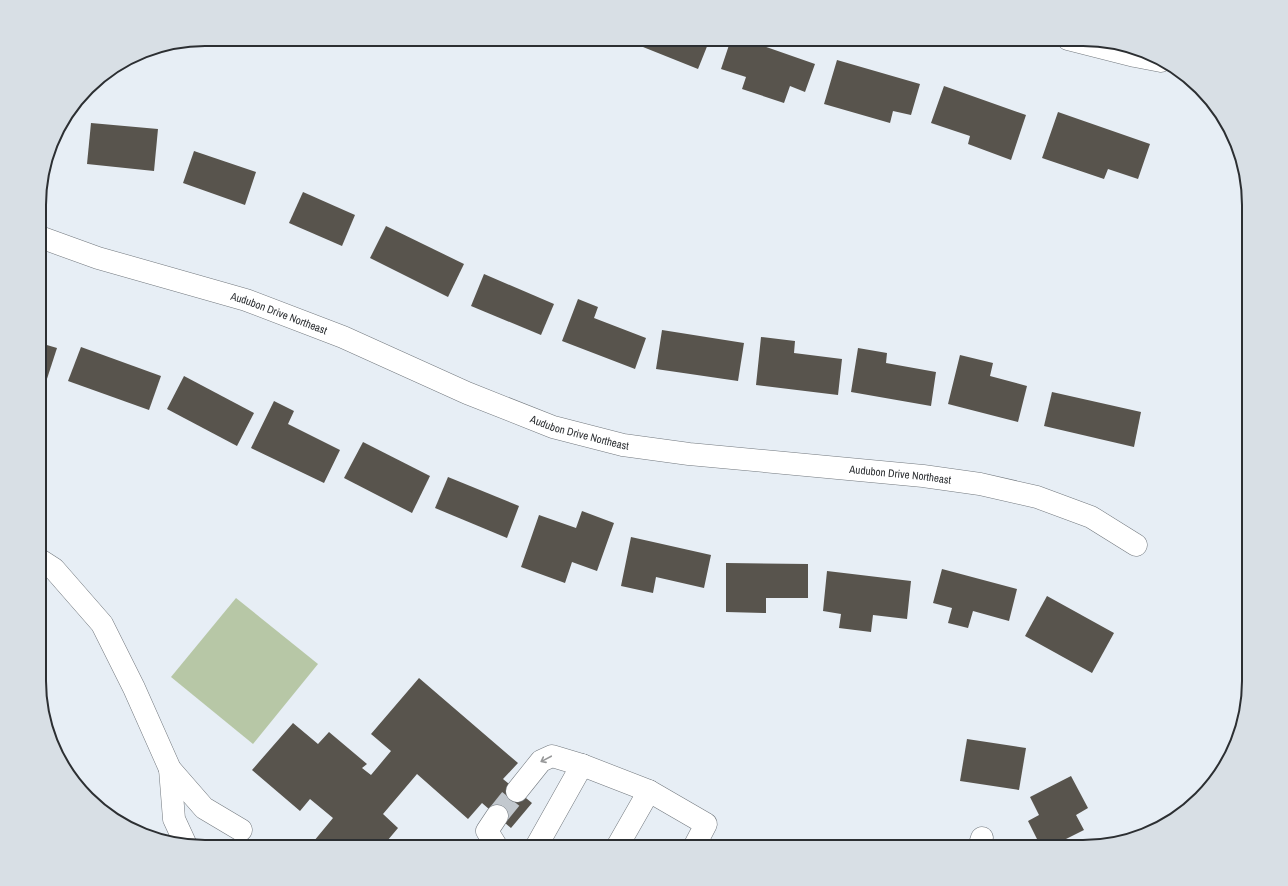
<svg xmlns="http://www.w3.org/2000/svg" width="1288" height="886" viewBox="0 0 1288 886" font-family="'Archivo Narrow',sans-serif">
  <style>
    .green { fill: #b7c7a6 }
    .building { fill: #58544d }
    .lines { fill: none; stroke-linecap: round; stroke-linejoin: round }
    .minor-tunnel { stroke: #c2c8ce; stroke-width: 22; stroke-dasharray: 22 11; stroke-linecap: butt }
    .minor-casing { stroke: #72787e; stroke-width: 23 }
    .minor { stroke: #fff; stroke-width: 22 }
    .oneway { stroke: #969798 }
    .labels { text-anchor: middle; stroke-width: 4; stroke-linejoin: round; paint-order: stroke }
    .street-label { font-size: 11px; fill: #2c2f32; stroke: #e7eef5 }
    .rim { fill: none; stroke: #2c2f32; stroke-width: 2 }
  </style>
  <rect width="100%" height="100%" fill="#e7eef5"/>
  <polygon class="green" points="236,598 318,664 253,744 171,677"/>
  <g class="building">
    <polygon points="509,39 530,39 529,46 508,44"/>
    <polygon points="623,39 710,39 698,69"/>
    <polygon points="731,39 743,39 815,64 805,92 790,86 784,103 742,89 746,77 721,69"/>
    <polygon points="837,60 920,84 911,115 893,111 890,123 824,104"/>
    <polygon points="944,86 1026,115 1011,160 968,144 970,136 931,123"/>
    <polygon points="1058,112 1150,144 1138,179 1108,169 1104,179 1042,158"/>
    <polygon points="91,123 158,129 154,171 87,164"/>
    <polygon points="194,151 256,172 245,205 183,183"/>
    <polygon points="303,192 355,215 342,246 289,223"/>
    <polygon points="386,226 464,264 448,297 370,258"/>
    <polygon points="1248,233 1249,233 1249,251 1244,250"/>
    <polygon points="484,274 554,304 541,335 471,306"/>
    <polygon points="578,299 598,307 594,318 646,338 635,369 562,341"/>
    <polygon points="662,330 744,343 738,381 656,369"/>
    <polygon points="761,337 795,341 794,353 842,359 838,395 756,385"/>
    <polygon points="40,343 57,348 45,385 40,383"/>
    <polygon points="81,347 161,376 149,410 68,381"/>
    <polygon points="858,348 887,353 886,363 936,372 931,406 851,392"/>
    <polygon points="960,355 993,363 990,376 1027,386 1018,422 948,404"/>
    <polygon points="184,376 254,413 237,446 167,409"/>
    <polygon points="1052,392 1141,412 1134,447 1044,426"/>
    <polygon points="274,401 294,411 288,424 340,450 324,483 251,448"/>
    <polygon points="363,442 430,476 412,513 344,478"/>
    <polygon points="448,477 519,506 507,538 435,508"/>
    <polygon points="582,511 614,523 597,571 572,562 565,583 521,567 539,515 576,528"/>
    <polygon points="631,537 711,555 704,588 656,577 653,593 621,586"/>
    <polygon points="726,563 808,564 808,598 766,598 766,613 726,612"/>
    <polygon points="942,569 1017,589 1009,621 973,611 968,628 948,623 952,608 933,603"/>
    <polygon points="827,571 911,581 907,619 873,615 871,632 839,628 841,614 823,611"/>
    <polygon points="1047,596 1114,633 1092,673 1025,636"/>
    <polygon points="419,678 518,763 503,779 532,803 511,828 482,803 468,819 417,774 383,814 398,828 382,847 309,847 333,818 310,799 300,811 252,770 293,723 318,744 329,732 367,764 362,768 371,775 391,751 371,734"/>
    <polygon points="967,739 1026,748 1019,790 960,781"/>
    <polygon points="1071,776 1088,808 1076,815 1084,830 1050,847 1041,847 1028,821 1039,815 1030,797"/>
  </g>
  <g class="lines">
    <polyline class="minor-tunnel" points="497,816 517,791"/>
    <g class="minor-casing">
      <g id="minor">
        <polyline points="1068,39 1135,56 1161,61"/>
        <path id="s1" d="M40,237L98,258L246,300L343,337L467,393L553,427L623,445L689,454L923,476L980,484L1037,497L1091,517L1136,545"/>
        <polyline points="40,560 54,569 102,624 134,688 170,769 204,808 241,830"/>
        <polyline points="170,769 174,819 186,845"/>
        <polyline points="517,791 541,761 552,756 582,765"/>
        <polyline points="649,791 706,824 694,847"/>
        <polyline points="497,847 487,831 497,816"/>
        <polyline points="536,847 582,765 649,791 617,847"/>
        <polyline points="979,847 982,838"/>
      </g>
    </g>
    <use href="#minor" class="minor"/>
  </g>
  <defs><path id="oneway-shaft" d="M-6 0H5M1.5-3L5.5 0L1.5 3" fill="none" stroke-width="1.6" stroke-linecap="round" stroke-linejoin="round"/></defs>
  <use class="oneway" href="#oneway-shaft" transform="translate(546 759) rotate(152)"/>
  <g class="labels">
    <g class="street-label">
      <text dy="4" stroke="none"><textPath href="#s1" startOffset="251">Audubon Drive Northeast</textPath></text>
      <text dy="4" stroke="none"><textPath href="#s1" startOffset="575">Audubon Drive Northeast</textPath></text>
      <text dy="4" stroke="none"><textPath href="#s1" startOffset="899">Audubon Drive Northeast</textPath></text>
    </g>
  </g>
  <path d="M0 0H1288V886H0ZM205 46H1083A159 159 0 0 1 1242 205V681A159 159 0 0 1 1083 840H205A159 159 0 0 1 46 681V205A159 159 0 0 1 205 46Z" fill="#d8dfe5" fill-rule="evenodd"/>
  <path class="rim" d="M205 46H1083A159 159 0 0 1 1242 205V681A159 159 0 0 1 1083 840H205A159 159 0 0 1 46 681V205A159 159 0 0 1 205 46Z"/>
</svg>
